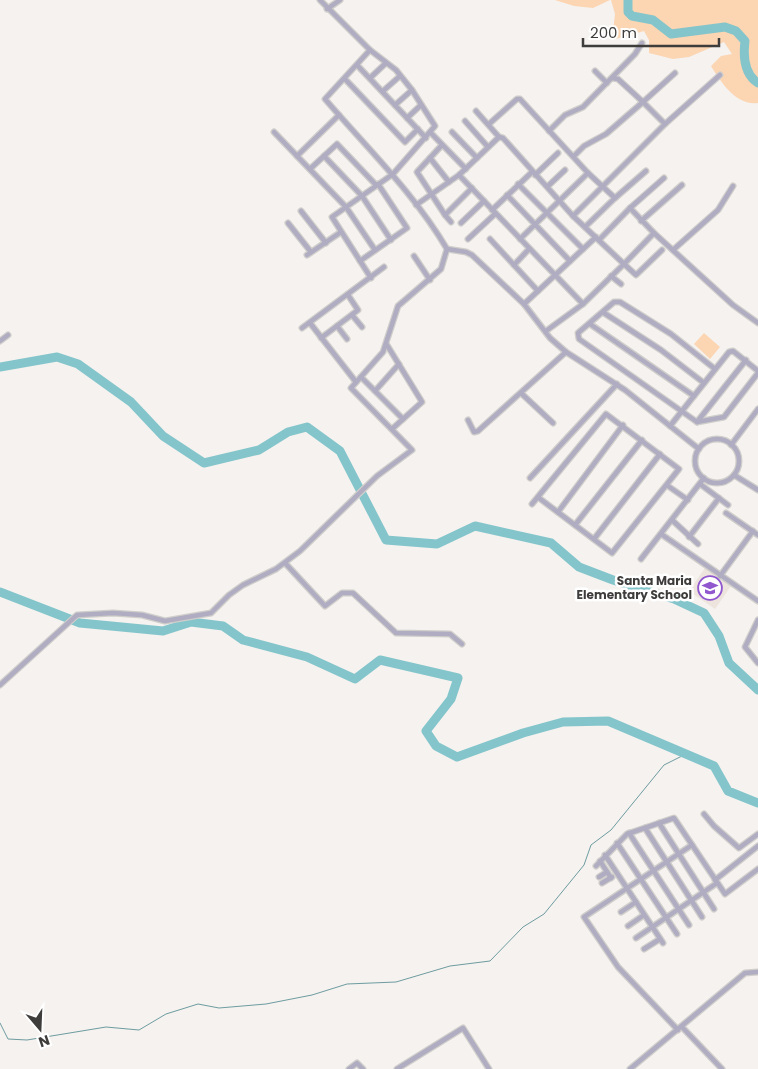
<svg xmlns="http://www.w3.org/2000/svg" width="758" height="1069" viewBox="0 0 758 1069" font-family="Poppins,sans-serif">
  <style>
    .built { fill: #ede5dd }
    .green { fill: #fcd5b2 }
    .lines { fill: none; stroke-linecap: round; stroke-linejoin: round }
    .stream { stroke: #6e9ca0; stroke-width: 1 }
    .river { stroke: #83c5cb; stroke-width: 9 }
    .minor-casing { stroke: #d0cecb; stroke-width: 7 }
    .minor { stroke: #b0acc1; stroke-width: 4.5 }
    .labels { text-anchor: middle; stroke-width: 5; stroke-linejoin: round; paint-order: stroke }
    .poi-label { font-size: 12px; font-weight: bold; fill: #3e3d3c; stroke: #fff; text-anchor: end }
  </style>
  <rect width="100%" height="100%" fill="#f5f2ef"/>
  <polygon class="built" points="705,568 731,586 715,609 689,591"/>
  <g class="green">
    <polygon points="555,0 610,0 593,8 574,6"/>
    <path d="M611,0H758V103C736,106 721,82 711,66L721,56L732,54L724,42L689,57L673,59L649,53V40L644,31L612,40L615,14Z"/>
    <polygon points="704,333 720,347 710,359 694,344"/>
  </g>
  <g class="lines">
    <polyline class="stream" points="0,1023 8,1039 27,1040 106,1027 139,1030 166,1014 198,1004 219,1008 266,1004 312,995 347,984 396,982 450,966 490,961 523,927 544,914 584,865 591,845 611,830 664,765 686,754"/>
    <g class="river">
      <path d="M628,0V12L632,16L653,20L671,34L725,27L736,31L745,41C743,57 744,74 758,83"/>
      <polyline points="0,367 57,357 78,364 131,402 163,436 204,463 259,450 288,432 307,427 340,451 386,540 437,544 475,526 551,543 579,567 613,580 674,599 704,613 719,636 729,663 758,690"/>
      <polyline points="0,592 80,623 163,631 191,622 223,626 243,640 307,657 355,679 380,660 458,678 451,699 426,731 436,746 457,757 523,733 563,722 608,721 714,766 728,791 758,803"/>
    </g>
    <g class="minor-casing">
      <g id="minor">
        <polyline points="320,0 370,50 396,70 412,90 435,126 393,174 332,217 371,278"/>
        <polyline points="327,9 340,0"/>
        <polyline points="357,65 426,138"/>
        <polyline points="595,71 607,83"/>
        <polyline points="370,78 386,63"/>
        <polyline points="612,78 618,79 643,102 675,73"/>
        <polyline points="345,79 405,142 418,129"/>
        <polyline points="383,91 400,76"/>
        <polyline points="395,105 412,90"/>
        <polyline points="476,111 499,137"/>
        <polyline points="407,118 421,105"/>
        <polyline points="465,121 488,147"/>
        <polyline points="489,124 517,99 520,99 588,173 615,198 585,227"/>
        <polyline points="665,124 720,75"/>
        <polyline points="549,131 565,115 583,107 635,54 642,43"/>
        <polyline points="274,132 346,207 375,250"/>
        <polyline points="452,132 477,158"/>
        <polyline points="431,133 466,169"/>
        <polyline points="442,145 417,172 445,215 472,188"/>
        <polyline points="297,156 339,115"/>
        <polyline points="324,156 362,196 391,240"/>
        <polyline points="430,158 449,182"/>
        <polyline points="310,169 337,144 376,185"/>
        <polyline points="459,175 583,304"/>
        <polyline points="535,175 558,153"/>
        <polyline points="518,184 583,249"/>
        <polyline points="548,186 565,170"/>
        <polyline points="507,195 570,261"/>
        <polyline points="615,198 646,171"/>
        <polyline points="416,205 459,175 499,137 503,138 573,216 624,264 583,304 546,331"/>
        <polyline points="630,208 664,178"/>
        <polyline points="492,210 532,172"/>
        <polyline points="301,211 326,243"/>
        <polyline points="445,215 451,222"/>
        <polyline points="573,216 665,124 643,102 606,134 584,146 574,156"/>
        <polyline points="641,221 682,185"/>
        <polyline points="288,223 311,252"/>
        <polyline points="461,223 484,201"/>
        <polyline points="654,233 624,264 636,275 662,250"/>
        <polyline points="468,239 495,214"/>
        <polyline points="490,239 538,291"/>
        <polyline points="520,239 588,173"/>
        <polyline points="599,240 630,208 654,233 733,305 758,323"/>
        <polyline points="447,249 466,252 472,255 524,304 550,338 566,352 625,390 699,449"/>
        <polyline points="673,250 718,210 733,186"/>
        <polyline points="307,255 341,232"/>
        <polyline points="414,256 430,280"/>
        <polyline points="360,261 407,228 378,184"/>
        <polyline points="514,265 529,249"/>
        <polyline points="611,276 621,284"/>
        <polyline points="524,304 596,237"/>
        <polyline points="604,313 661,350 704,383"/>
        <polyline points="352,315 362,327"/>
        <polyline points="310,323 356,382"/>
        <polyline points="590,324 694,396"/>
        <polyline points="337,326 347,339"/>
        <polyline points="302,328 384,267"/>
        <polyline points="321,338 358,310 348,295"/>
        <polyline points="0,341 8,335"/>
        <polyline points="387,345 422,402 392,429"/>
        <polyline points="715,369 671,334 620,302 614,302 578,333 579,339 697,422 724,417 758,373"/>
        <polyline points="361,377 403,419"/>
        <polyline points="375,391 399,364"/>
        <polyline points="522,394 553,423"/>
        <polyline points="468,420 474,432 478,431 566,352"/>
        <polyline points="697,422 746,360"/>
        <polyline points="670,426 729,352 733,351 758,371"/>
        <circle cx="717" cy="461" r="22"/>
        <polyline points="731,445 758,409"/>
        <polyline points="734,475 758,490"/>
        <polyline points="530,478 617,384"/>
        <polyline points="700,484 728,505"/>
        <polyline points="668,486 688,500"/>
        <polyline points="532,504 606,414 679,469 612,553 539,498"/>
        <polyline points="558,512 623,425"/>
        <polyline points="726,513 758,535"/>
        <polyline points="672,520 698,544"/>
        <polyline points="575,525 642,440"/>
        <polyline points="661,534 758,601"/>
        <polyline points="689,537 719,498"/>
        <polyline points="594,539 660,454"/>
        <polyline points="641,559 704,478"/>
        <polyline points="285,563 325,606 342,593 353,593 396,633 450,634 462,644"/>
        <polyline points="720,576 753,531"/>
        <polyline points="758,620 745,647 758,663"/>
        <path d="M0,685L77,615L113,613L142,615L165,621L211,613L229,595L243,585L276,569L300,551L377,476L412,450L351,388L383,352L398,306L441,269L447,249C414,193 367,148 325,99L370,50"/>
        <polyline points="704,814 714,826 739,848 758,834"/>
        <polyline points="659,823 714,909"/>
        <polyline points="645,828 702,917"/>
        <polyline points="629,833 689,925"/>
        <polyline points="617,843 677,934"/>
        <polyline points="605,855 663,943"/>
        <polyline points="600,861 611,878"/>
        <polyline points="596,866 627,834 674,818 725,894 758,869"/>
        <polyline points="599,877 607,872"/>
        <polyline points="715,880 758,846"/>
        <polyline points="602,883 612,877"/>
        <polyline points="621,912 636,902"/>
        <polyline points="628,926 644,915"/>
        <polyline points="636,938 717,883"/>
        <polyline points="644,949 660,939"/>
        <polyline points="682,1027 722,1069"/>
        <polyline points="678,1030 618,967 584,917 692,845"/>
        <polyline points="349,1069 357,1063 363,1069"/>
        <polyline points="397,1069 463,1028 489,1069"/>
        <polyline points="630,1069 745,973 758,972"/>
      </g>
    </g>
    <use href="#minor" class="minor"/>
  </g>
  <defs>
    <g id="school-ring" transform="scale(1.25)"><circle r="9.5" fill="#fff" stroke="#9057cf" stroke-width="1.5"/><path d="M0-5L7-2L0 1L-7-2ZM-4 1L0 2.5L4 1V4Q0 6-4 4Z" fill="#9057cf"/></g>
  </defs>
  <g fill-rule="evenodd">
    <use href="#school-ring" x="710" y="588"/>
  </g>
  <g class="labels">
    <g class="poi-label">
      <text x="692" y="585">Santa Maria<tspan x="692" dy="14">Elementary School</tspan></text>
    </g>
  </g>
  <g transform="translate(40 1029) rotate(161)" stroke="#ffffff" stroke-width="4" paint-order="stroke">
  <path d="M0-4L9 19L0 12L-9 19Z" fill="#3e3d3c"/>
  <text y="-8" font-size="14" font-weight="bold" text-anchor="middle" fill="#3e3d3c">N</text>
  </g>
  <path d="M583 38v8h136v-8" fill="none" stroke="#3e3d3c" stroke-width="2.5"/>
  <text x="590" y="38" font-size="15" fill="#3e3d3c" stroke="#ffffff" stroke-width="4" paint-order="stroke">200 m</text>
</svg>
